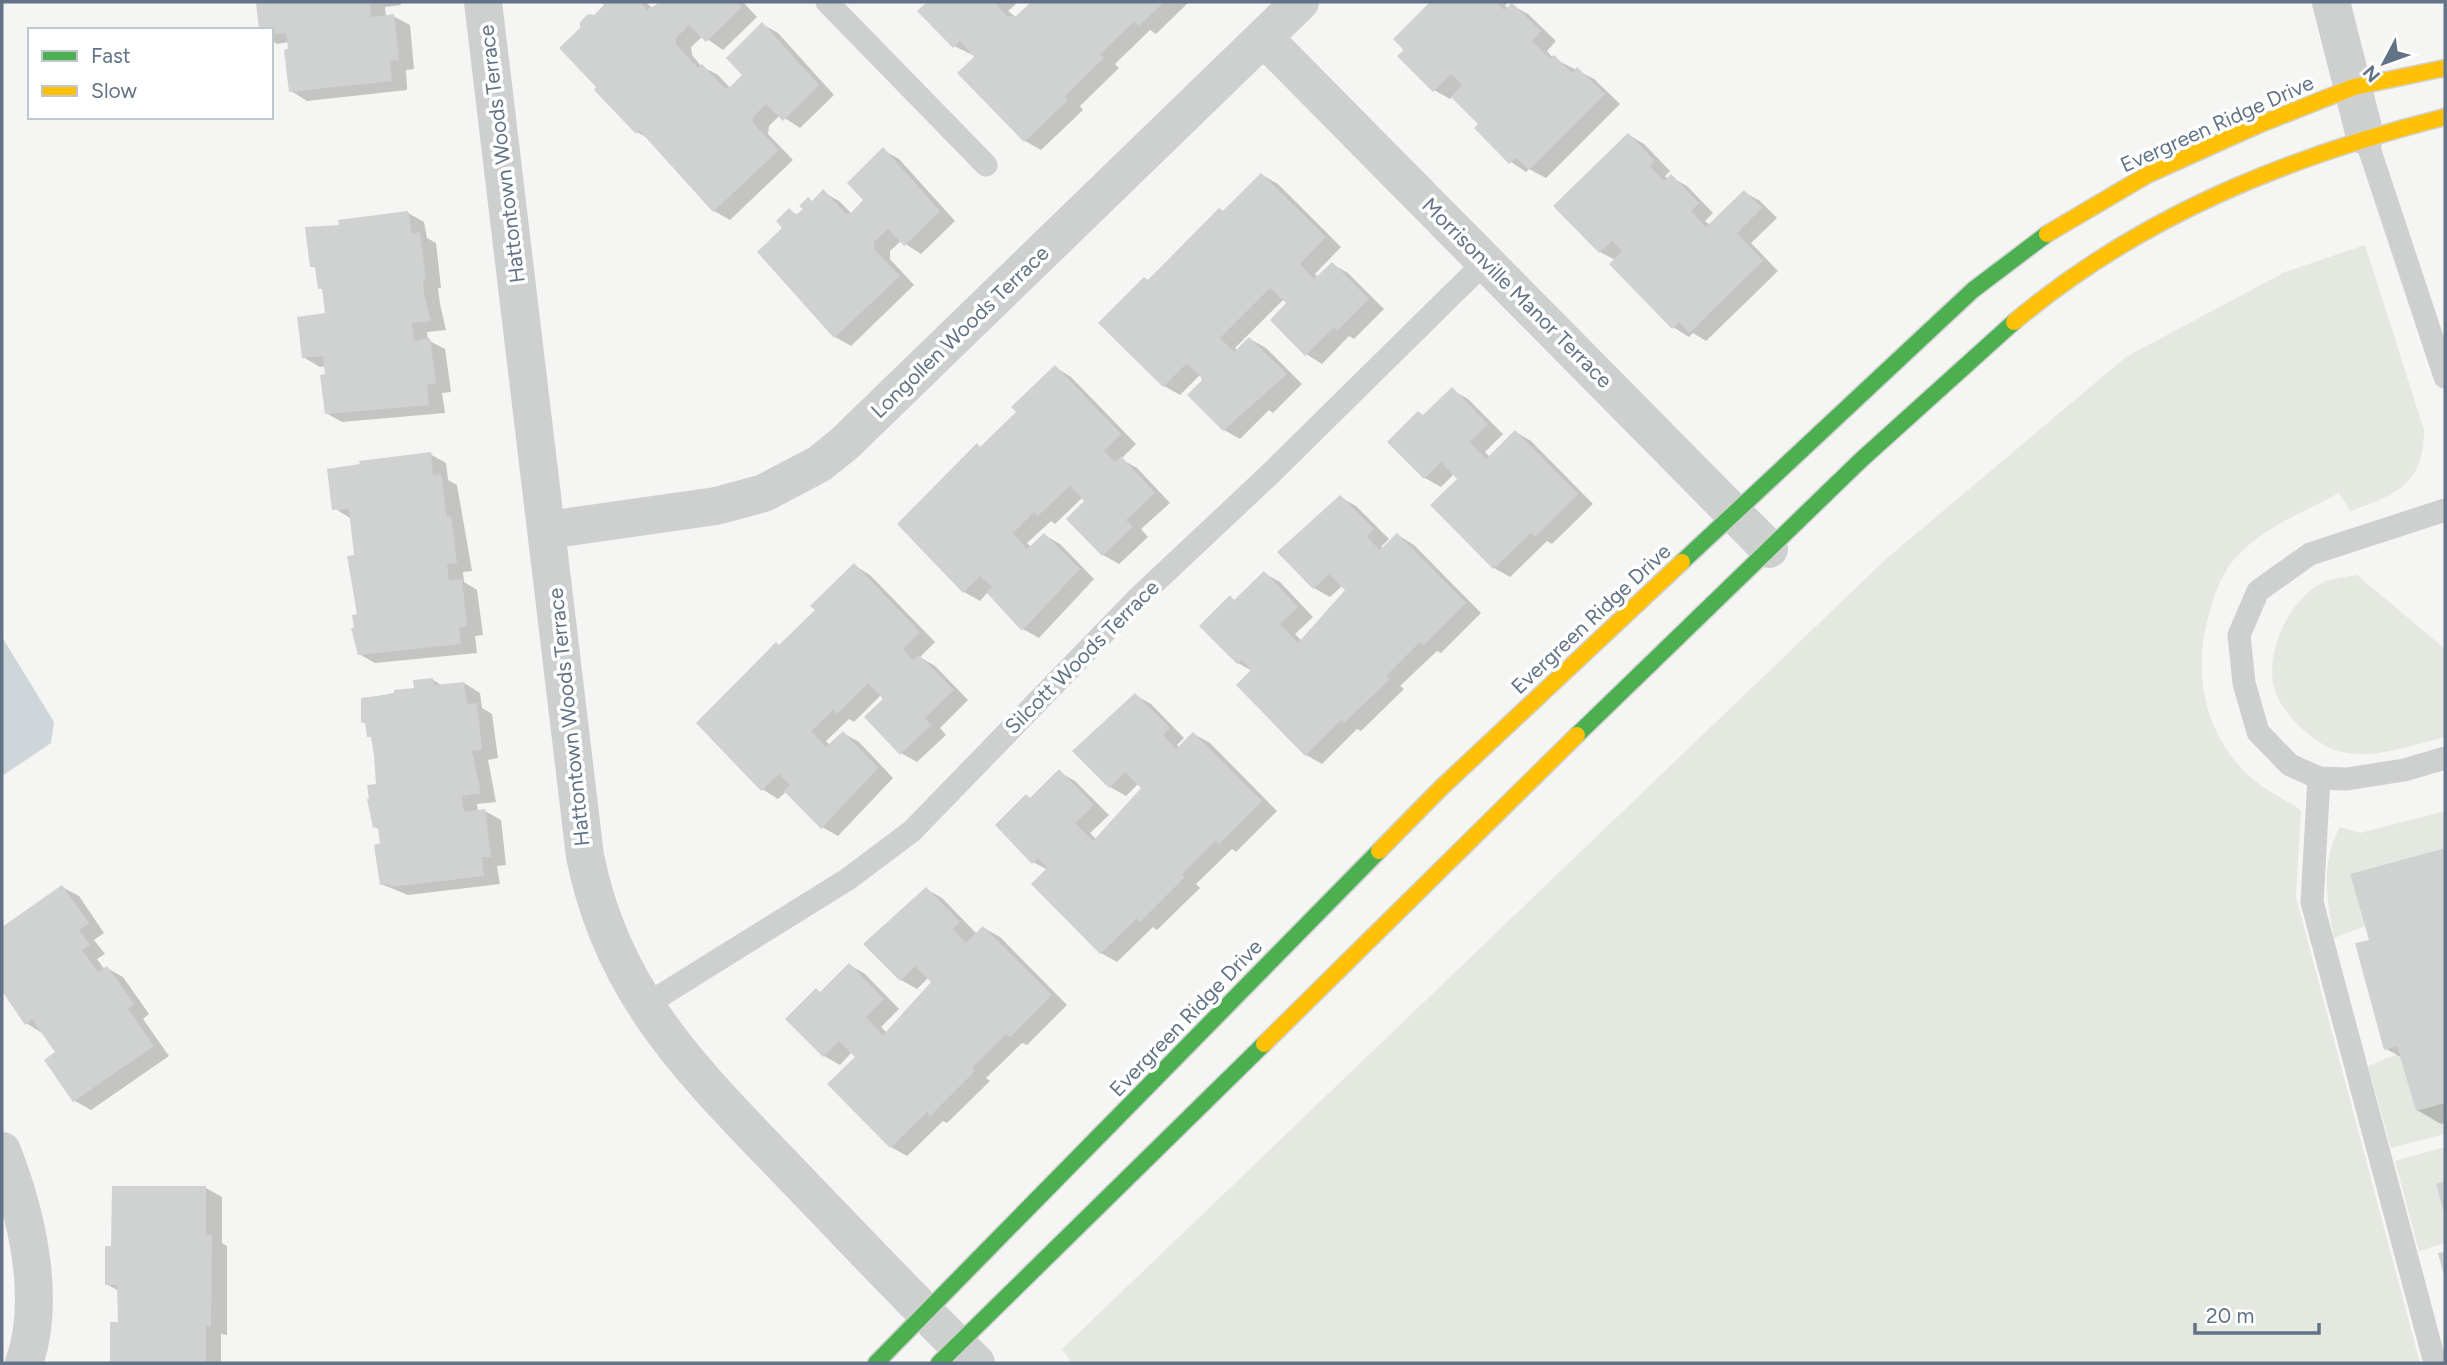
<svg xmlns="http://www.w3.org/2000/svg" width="2447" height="1365" viewBox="0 0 2447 1365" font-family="Figtree,sans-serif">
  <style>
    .green { fill: #e4e8e1 }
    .water { fill: #ced6d9 }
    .shadow { fill: #0003 }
    .building { fill: #d0d1d1 }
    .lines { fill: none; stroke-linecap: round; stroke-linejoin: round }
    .fast-casing { stroke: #d0d2d3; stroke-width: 19 }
    .slow-casing { stroke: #d0d2d3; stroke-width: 19 }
    .lane { stroke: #ced0d0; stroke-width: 23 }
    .street { stroke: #ced0d0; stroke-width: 38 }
    .fast { stroke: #4caf50; stroke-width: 16 }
    .slow { stroke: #ffc107; stroke-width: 16 }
    .labels { text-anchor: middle; stroke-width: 7; stroke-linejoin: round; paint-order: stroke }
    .street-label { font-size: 21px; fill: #627386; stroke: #fff }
  </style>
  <rect width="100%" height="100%" fill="#f5f5f3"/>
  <g class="green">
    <path d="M2365,245L2424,430C2424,484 2396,495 2350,511L2339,493C2306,511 2267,526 2240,553C2225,568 2218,584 2212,604C2192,664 2200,729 2248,775C2263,789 2284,799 2301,810L2296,897L2420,1363H1072L1062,1349L1886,559L2126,357L2285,272Z"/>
    <path d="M2357,575L2445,649V737C2411,745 2370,762 2335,750C2312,742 2283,714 2275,691C2263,654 2290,596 2326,581C2335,578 2347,577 2357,575Z"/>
    <path d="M2445,811V848L2350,874L2365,926L2334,938C2327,899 2320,863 2340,827L2360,833Z"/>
    <polygon points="2400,1053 2416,1111 2445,1103 2445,1134 2391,1148 2368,1066"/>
    <polygon points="2445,1147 2445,1181 2436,1184 2445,1216 2445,1243 2419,1251 2395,1161"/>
  </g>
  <polygon class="water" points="2,637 54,722 51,743 2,776"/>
  <g class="shadow">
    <polygon points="257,2 400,2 401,5 385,7 386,17 393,16 410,25 414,69 406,70 407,90 307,101 291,91 289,42 277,44 271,40 271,30 261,30"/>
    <polygon points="603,2 646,2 654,10 662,2 743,2 757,17 723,50 703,36 691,47 692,55 701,66 718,75 731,89 745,75 762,24 778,33 834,95 800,128 780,115 769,126 768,134 793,160 730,220 714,211 651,140 637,132 596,90 599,87 594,17 607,5"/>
    <polygon points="929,2 1018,2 1008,11 1017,18 1034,2 1189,2 1156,34 1150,30 1115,64 1119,68 1080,106 1083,110 1041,150 1025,141 959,73 977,57 954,46 920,11"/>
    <polygon points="1432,2 1508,2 1505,6 1508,9 1512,5 1528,14 1556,41 1547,51 1553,58 1594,79 1620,104 1546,178 1529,169 1526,172 1511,162 1481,124 1453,96 1450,99 1434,90 1395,39"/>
    <polygon points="1629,135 1644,144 1670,171 1665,176 1668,179 1671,177 1687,186 1713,213 1705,221 1710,225 1744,192 1760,201 1777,218 1751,243 1778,271 1706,341 1693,333 1689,337 1673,327 1615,260 1600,252"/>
    <polygon points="883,150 899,159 955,221 921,254 901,241 890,251 890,259 914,285 851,346 835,337 785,229 789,210 798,215 823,192 839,201 852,214 866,201"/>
    <polygon points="1262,175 1278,184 1341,247 1315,274 1318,277 1332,264 1348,273 1384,309 1354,339 1349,336 1322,364 1306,354 1288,303 1284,299 1235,348 1238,351 1250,339 1266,348 1302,384 1273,413 1269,410 1240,439 1224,430 1200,375 1180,395 1164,386 1101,323"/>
    <polygon points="408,213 424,222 427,238 436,243 441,288 438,288 440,304 446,330 427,332 428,340 445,349 451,392 442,393 445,413 342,422 326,413 326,366 320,367 303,357 327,315 325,291 320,288 317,269 312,266 341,226"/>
    <polygon points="1055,367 1071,377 1136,444 1121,459 1137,468 1170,503 1141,529 1148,537 1119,564 1103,555 1083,497 1055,524 1051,521 1027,543 1031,547 1044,535 1060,544 1094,579 1039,638 1023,629 988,592 980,601 964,592 977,445 981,448 1019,412"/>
    <polygon points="1452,390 1468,399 1503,434 1485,452 1490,457 1516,432 1531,441 1593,504 1552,544 1547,541 1510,577 1494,568 1433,505 1459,479 1454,474 1441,487 1425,478 1425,416"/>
    <polygon points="430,454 446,463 448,480 457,485 472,571 463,572 464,582 477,590 483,635 475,636 477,653 375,663 359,654 356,629 359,616 356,556 350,518 334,508"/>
    <polygon points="1340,497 1356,506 1389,539 1381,547 1384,549 1398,535 1414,545 1481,613 1441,653 1437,651 1400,686 1404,689 1361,731 1357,729 1322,764 1306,755 1252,671 1238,663 1231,598 1236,601 1264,573 1280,582 1313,617 1295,634 1302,641 1347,590 1343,585 1330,597 1314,588 1280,552"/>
    <polygon points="854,565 870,575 935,642 920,657 935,666 968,700 940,728 946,735 917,762 901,753 881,695 854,722 849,719 826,741 830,745 843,733 859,742 893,778 838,836 822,827 787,791 778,799 762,789 780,646 817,610"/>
    <polygon points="433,680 443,686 464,683 480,693 482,708 492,714 498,758 488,760 496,802 477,804 478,812 485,811 501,820 506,865 497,866 500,884 408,895 381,884 382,845 380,830 375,827 377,786 374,739 368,736 367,724 363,722 362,699 416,689"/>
    <polygon points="1135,695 1151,704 1184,738 1177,745 1180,748 1194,734 1210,743 1277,811 1236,852 1232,849 1196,884 1200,888 1157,930 1153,927 1117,962 1101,953 1033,884 1048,870 1033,862 1031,799 1059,772 1075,781 1109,815 1090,833 1097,840 1143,788 1138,784 1126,796 1110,787"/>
    <polygon points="2445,850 2445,1123 2441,1124 2417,1110 2403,1058 2386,1049 2371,941 2352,876"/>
    <polygon points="62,887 79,896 104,933 94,940 105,954 97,959 105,970 107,968 123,977 149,1014 143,1019 169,1056 91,1110 75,1101 46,1060 58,1053 42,1033 26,1023 2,988 2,981 6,978 2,973 2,929"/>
    <polygon points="926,889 942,898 977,934 984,928 1000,937 1067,1005 1027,1045 1022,1043 986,1078 990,1081 947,1123 943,1121 907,1156 891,1147 830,1084 857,1057 852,1052 840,1065 824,1056 821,993 850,965 865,974 899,1009 881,1027 887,1033 933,982 928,978 917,989 901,980"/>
    <polygon points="206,1188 222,1197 222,1243 227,1246 227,1335 221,1334 221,1363 112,1363 112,1324 119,1324 119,1291 106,1284 113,1248"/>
  </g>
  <g class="building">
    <polygon points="256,2 370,2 371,17 394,14 399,60 390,61 392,81 289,92 284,50 288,49 286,33 271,34 271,30 259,30"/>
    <polygon points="601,2 640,2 647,10 660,2 737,2 742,7 706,42 689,25 676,38 676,44 698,68 702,64 725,88 729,88 742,75 726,58 762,22 819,85 783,121 766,104 753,117 753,123 779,150 713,212 639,130 636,134 594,90 596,87 559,48 580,28 580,22 588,14 594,15 604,5"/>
    <polygon points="927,2 994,2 1007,16 1016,16 1031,2 1164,2 1139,26 1134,22 1100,54 1104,58 1065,96 1068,100 1024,142 957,73 974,57 960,41 953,48 917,11"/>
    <polygon points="1430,2 1496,2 1504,10 1512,3 1541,31 1532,41 1550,58 1554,55 1572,73 1577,67 1605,94 1529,170 1516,158 1509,164 1474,128 1478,124 1451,97 1462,85 1451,74 1433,92 1397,56 1404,50 1393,39"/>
    <polygon points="1628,133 1655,161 1650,166 1664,181 1671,174 1699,203 1691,211 1706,227 1744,190 1762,208 1737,233 1763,261 1689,333 1679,322 1672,329 1609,264 1622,251 1612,241 1599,253 1553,206"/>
    <polygon points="883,147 940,211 904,246 888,229 874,242 874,249 900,276 834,338 757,252 782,228 776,221 789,208 796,215 803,209 799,206 808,197 812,201 823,189 846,214 851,213 863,200 847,183"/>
    <polygon points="1261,173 1326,237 1300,264 1314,279 1332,262 1369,299 1337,331 1334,327 1305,356 1270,320 1286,303 1270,288 1220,338 1234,352 1249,337 1287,374 1223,431 1187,395 1203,379 1187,363 1163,387 1098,323 1144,277 1148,280 1219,208 1223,211"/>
    <polygon points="408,211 412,234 420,232 426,279 423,280 424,294 431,321 412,323 414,341 430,338 436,383 427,385 429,405 325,414 320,375 325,374 323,356 302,358 297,317 325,313 322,288 318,289 315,267 310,267 305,227 339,225 338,220"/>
    <polygon points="1055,365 1121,434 1104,451 1115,462 1121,456 1155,493 1126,520 1133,527 1102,556 1066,519 1084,501 1070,486 1038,516 1034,512 1013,533 1027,549 1044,533 1080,569 1022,631 986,592 992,587 980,576 963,593 897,524 977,443 980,447 1016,412 1011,407"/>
    <polygon points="1452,387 1488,424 1470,442 1486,459 1515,430 1578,494 1535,537 1531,533 1493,569 1430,505 1457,479 1441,462 1424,479 1387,442 1418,411 1423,415"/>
    <polygon points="431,452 433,475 441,474 447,517 451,516 457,563 447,564 449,580 462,579 467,626 459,628 461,644 358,655 351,628 354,628 352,615 357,614 347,556 354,555 349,509 332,510 327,469 360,464 359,461"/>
    <polygon points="1340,495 1374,529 1367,537 1380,550 1397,533 1466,603 1424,645 1420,642 1386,676 1390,679 1344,723 1341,720 1305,756 1236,685 1251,670 1242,660 1237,664 1199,626 1230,595 1234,600 1264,571 1298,607 1280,624 1298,643 1345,590 1329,574 1313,589 1277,552"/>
    <polygon points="854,563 920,632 903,649 913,660 919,655 954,690 925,718 931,725 900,755 864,717 883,699 868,683 837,714 833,710 811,731 826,747 843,731 878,768 821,829 784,791 790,785 779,774 761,791 696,723 776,642 779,645 815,610 810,606"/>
    <polygon points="433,678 434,685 464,682 467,704 477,703 482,750 472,751 481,793 462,796 464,812 485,809 491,857 482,857 484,876 390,887 390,884 380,885 374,845 380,843 378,827 373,828 367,799 369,799 367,785 376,784 374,756 371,737 367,737 365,722 361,723 361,698 394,694 394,690 414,688 413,680"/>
    <polygon points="1135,693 1170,728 1163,735 1176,749 1193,732 1262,801 1219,844 1216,840 1182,874 1185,877 1140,922 1136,919 1100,954 1031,884 1047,868 1038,858 1032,864 995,825 1026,794 1030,798 1059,769 1094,805 1075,823 1093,841 1141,788 1125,772 1109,788 1072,751"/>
    <polygon points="2445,848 2445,1103 2416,1111 2397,1046 2384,1050 2355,943 2369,940 2350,874"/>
    <polygon points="62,885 89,923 79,930 90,945 82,950 98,972 107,966 134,1004 128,1009 154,1046 73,1102 44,1060 55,1052 32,1019 25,1025 2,991 2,927"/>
    <polygon points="926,887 960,922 953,929 966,943 983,926 1052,995 1010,1037 1006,1034 972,1068 975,1071 930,1116 927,1112 890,1148 827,1084 855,1057 839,1041 823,1057 785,1019 816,988 820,992 849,963 884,999 866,1017 883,1035 931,982 915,966 900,981 863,944"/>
    <polygon points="2445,1181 2445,1213 2444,1213 2436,1184"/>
    <polygon points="112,1186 206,1186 206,1235 212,1235 211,1327 206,1326 206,1363 110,1363 110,1322 118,1322 117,1285 105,1285 105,1246 111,1246"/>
    <polygon points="2445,1252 2445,1274 2444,1275 2438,1253"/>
  </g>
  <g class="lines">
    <g class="fast-casing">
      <g id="fast">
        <polyline points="1682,562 1973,290 2047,234"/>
        <polyline points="1577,735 1861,460 2014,322"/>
        <polyline points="876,1363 1379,851"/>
        <polyline points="939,1363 1264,1044"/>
      </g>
    </g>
    <g class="slow-casing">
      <g id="slow">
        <polyline points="2047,234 2147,175 2258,125 2354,87 2445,68"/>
        <path d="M2014,322C2140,216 2287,157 2445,117"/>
        <polyline points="1379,851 1441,788 1682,562"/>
        <polyline points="1264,1044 1577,735"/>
      </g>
    </g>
    <g class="lane">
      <polyline points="827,2 986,165"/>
      <polyline points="2365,136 2445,377"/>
      <polyline points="2445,510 2310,554 2258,591 2239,635 2244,683 2258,732 2290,765 2319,778 2347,779 2404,770 2445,758"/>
      <polyline points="2319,778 2312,902 2435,1363"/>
      <polyline points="644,1006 848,879 912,831 1137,599 1269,475 1485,262"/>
    </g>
    <g class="street">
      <path d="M483,2L585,856C614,1002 703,1081 801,1184C859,1244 916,1305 976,1363"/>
      <polyline points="2331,2 2365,136"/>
      <polyline points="1264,38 1769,549"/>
      <polyline points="548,530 716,506 764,493 819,464 844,444 1300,2"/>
      <path d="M2,1151C26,1212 47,1299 24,1363"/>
    </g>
    <use href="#fast" class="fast"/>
    <use href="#slow" class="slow"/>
  </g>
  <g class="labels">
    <g class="street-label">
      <text transform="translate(2217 124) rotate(-24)" y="7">Evergreen Ridge Drive</text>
      <text transform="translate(502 154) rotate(-97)" y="7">Hattontown Woods Terrace</text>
      <text transform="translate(1517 293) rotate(45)" y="7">Morrisonville Manor Terrace</text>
      <text transform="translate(960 332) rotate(-44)" y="7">Longollen Woods Terrace</text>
      <text transform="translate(1591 619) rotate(-43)" y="7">Evergreen Ridge Drive</text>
      <text transform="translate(1082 657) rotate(-45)" y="7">Silcott Woods Terrace</text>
      <text transform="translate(569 717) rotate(-96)" y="7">Hattontown Woods Terrace</text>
      <text transform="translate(1186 1018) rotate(-46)" y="7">Evergreen Ridge Drive</text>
    </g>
  </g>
  <rect width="2447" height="1365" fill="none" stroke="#627386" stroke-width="7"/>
  <rect x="28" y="28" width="245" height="91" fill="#ffffff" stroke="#c0c7cf" stroke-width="2"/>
  <rect x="42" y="51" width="35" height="10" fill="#4caf50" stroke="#c0c7cf" stroke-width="2"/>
  <text x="91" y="63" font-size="21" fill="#627386">Fast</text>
  <rect x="42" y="86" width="35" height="10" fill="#ffc107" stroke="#c0c7cf" stroke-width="2"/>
  <text x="91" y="98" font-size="21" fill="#627386">Slow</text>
  <g transform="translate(2384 63) rotate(229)" stroke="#ffffff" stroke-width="5" paint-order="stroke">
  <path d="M0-5L12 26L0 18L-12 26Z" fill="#627386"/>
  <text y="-10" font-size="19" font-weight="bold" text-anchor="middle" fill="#627386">N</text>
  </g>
  <path d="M2195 1323v10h124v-10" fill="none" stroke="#627386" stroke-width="3.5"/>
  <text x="2206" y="1323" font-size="21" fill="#627386" stroke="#ffffff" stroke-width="5" paint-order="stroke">20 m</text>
</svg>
